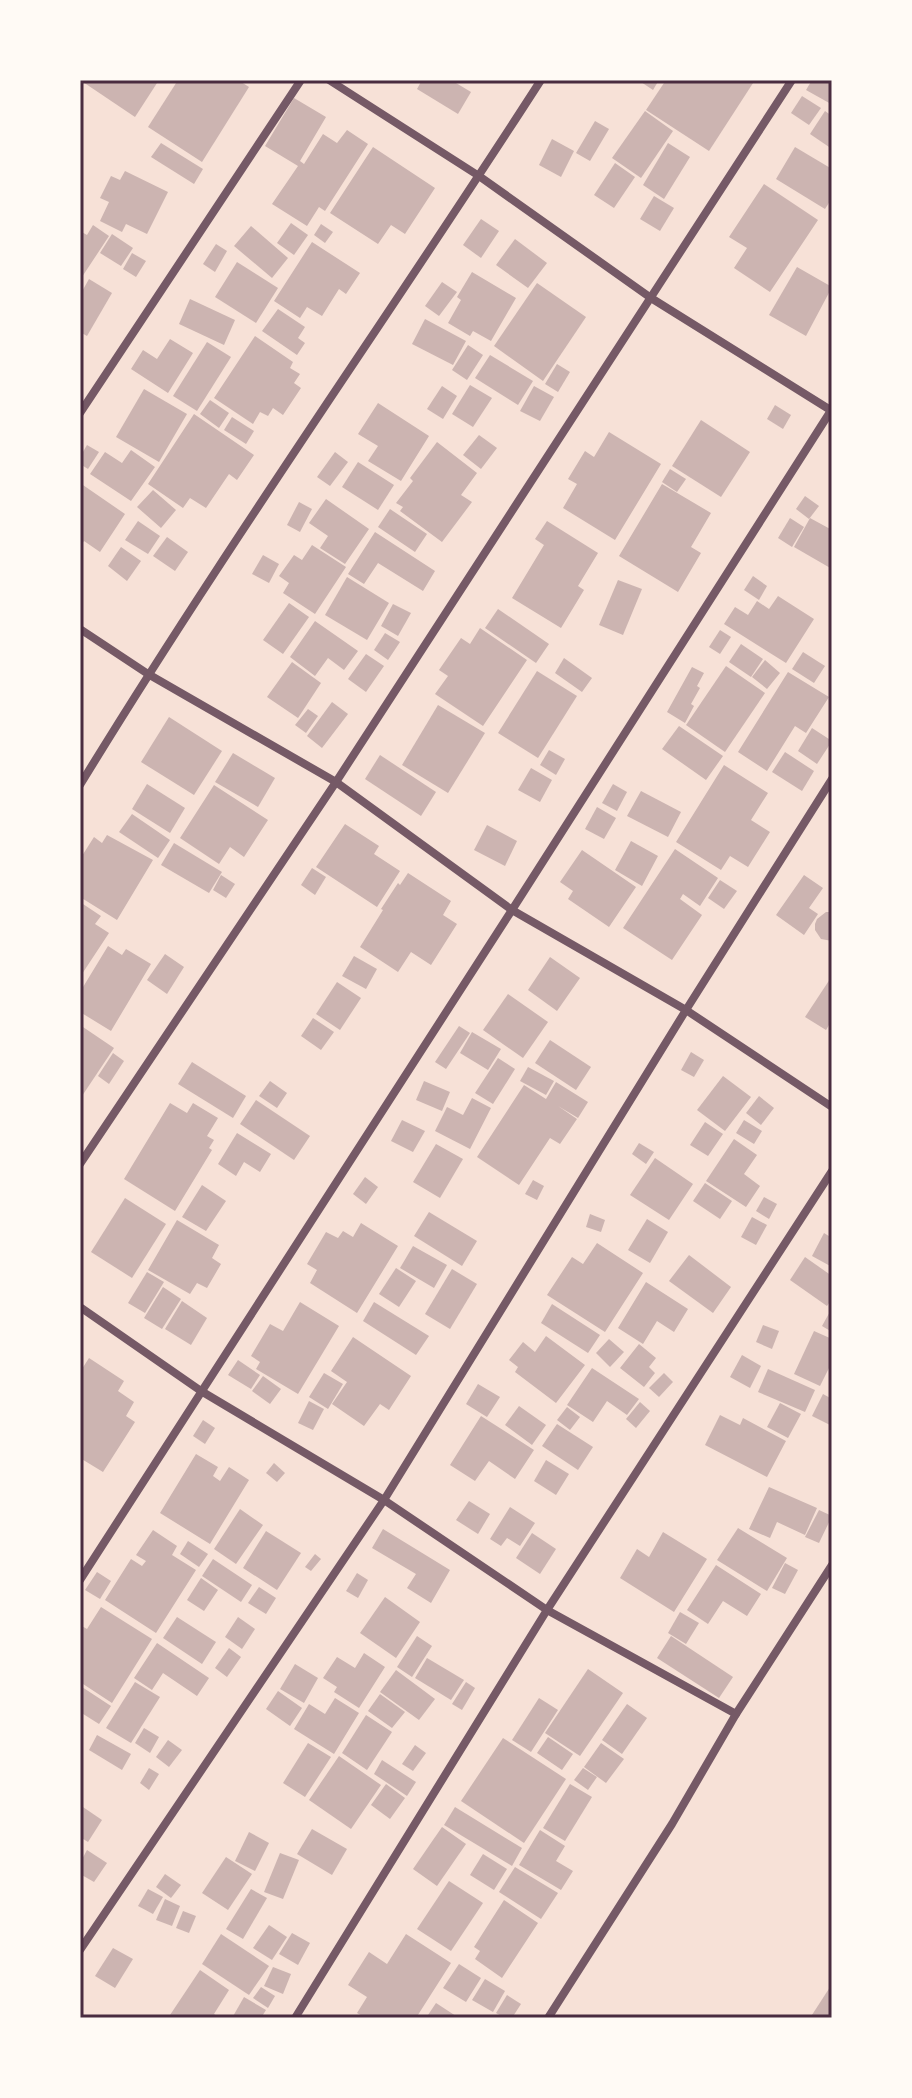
<svg xmlns="http://www.w3.org/2000/svg" width="912" height="2098" viewBox="0 0 912 2098" font-family="Raleway,sans-serif">
  <style>
    .building { fill: #ccb4b1 }
    .lines { fill: none; stroke-linecap: round; stroke-linejoin: round }
    .minor { stroke: #755966; stroke-width: 8 }
    .neatline { fill: none; stroke: #4a2c40; stroke-width: 3 }
  </style>
  <rect width="100%" height="100%" fill="#f7e1d7"/>
  <g class="building">
    <polygon points="80,80 159,80 135,117"/>
    <polygon points="178,80 238,80 249,87 202,162 148,127"/>
    <polygon points="422,80 451,80 471,92 458,114 417,89"/>
    <polygon points="638,80 659,80 653,90"/>
    <polygon points="666,80 755,80 709,151 646,110"/>
    <polygon points="812,80 832,80 831,104 806,90"/>
    <polygon points="802,96 821,108 809,125 791,113"/>
    <polygon points="294,98 326,117 300,161 304,164 323,134 337,143 347,130 368,144 325,211 319,207 307,226 272,204 298,166 265,146"/>
    <polygon points="645,111 673,131 641,178 612,158"/>
    <polygon points="825,111 832,116 832,149 810,134"/>
    <polygon points="595,121 609,129 590,161 576,153"/>
    <polygon points="552,139 574,151 561,177 539,165"/>
    <polygon points="161,143 203,169 194,184 151,157"/>
    <polygon points="668,143 690,157 664,199 643,185"/>
    <polygon points="373,147 435,188 405,234 391,225 378,244 330,213"/>
    <polygon points="795,147 832,169 832,198 825,209 776,179"/>
    <polygon points="615,163 635,177 614,208 594,195"/>
    <polygon points="125,171 168,192 147,234 126,224 122,232 100,221 109,202 100,198 111,176 120,180"/>
    <polygon points="764,184 818,220 770,292 734,268 747,248 729,237"/>
    <polygon points="654,196 674,208 660,231 640,219"/>
    <polygon points="481,219 499,231 481,258 463,245"/>
    <polygon points="291,223 308,235 294,255 277,243"/>
    <polygon points="321,224 333,232 325,243 314,235"/>
    <polygon points="93,225 109,236 80,280 80,231 87,235"/>
    <polygon points="251,226 288,258 272,278 234,246"/>
    <polygon points="112,234 133,248 121,266 100,253"/>
    <polygon points="515,239 547,263 528,288 496,265"/>
    <polygon points="312,242 360,273 346,294 339,289 322,316 307,307 300,318 274,301"/>
    <polygon points="216,244 227,251 215,272 203,264"/>
    <polygon points="132,253 146,261 136,277 123,269"/>
    <polygon points="237,262 278,288 256,323 215,297"/>
    <polygon points="797,267 832,287 806,336 769,315"/>
    <polygon points="472,272 516,298 491,341 473,331 470,336 448,323 461,300 457,297"/>
    <polygon points="89,279 112,293 87,336 80,332 80,295"/>
    <polygon points="442,282 457,292 439,316 425,306"/>
    <polygon points="537,283 586,317 543,381 494,346"/>
    <polygon points="190,299 235,320 224,345 179,324"/>
    <polygon points="278,309 305,327 298,338 305,343 297,355 262,331"/>
    <polygon points="425,319 466,341 453,365 412,344"/>
    <polygon points="255,336 293,362 290,368 300,374 294,383 301,388 283,415 273,408 268,416 260,412 253,424 214,398"/>
    <polygon points="170,339 193,353 168,393 131,369 143,350 157,359"/>
    <polygon points="207,342 231,357 197,411 173,396"/>
    <polygon points="468,345 483,355 467,380 452,370"/>
    <polygon points="490,355 533,381 518,405 475,378"/>
    <polygon points="557,364 570,372 558,392 545,384"/>
    <polygon points="470,385 492,398 473,427 452,414"/>
    <polygon points="442,386 457,396 443,419 427,409"/>
    <polygon points="534,386 554,397 540,421 520,411"/>
    <polygon points="144,389 187,414 159,462 116,437"/>
    <polygon points="210,400 229,413 219,428 200,414"/>
    <polygon points="378,403 429,436 401,481 368,461 378,446 358,434"/>
    <polygon points="775,405 791,415 783,429 767,419"/>
    <polygon points="194,414 254,455 237,480 229,474 206,508 190,498 183,508 148,484"/>
    <polygon points="232,417 254,431 246,444 224,430"/>
    <polygon points="701,420 750,452 721,497 672,466"/>
    <polygon points="609,432 661,464 615,540 563,508 577,484 568,479 585,451 594,457"/>
    <polygon points="479,435 497,448 481,469 463,455"/>
    <polygon points="437,442 477,473 461,495 472,502 442,542 400,511 403,507 396,503 413,481 410,478"/>
    <polygon points="87,445 99,452 88,469 80,464 80,457"/>
    <polygon points="131,450 155,467 131,501 90,474 105,452 122,463"/>
    <polygon points="335,452 348,462 330,486 317,477"/>
    <polygon points="358,462 394,485 378,510 342,487"/>
    <polygon points="670,469 686,479 677,492 662,482"/>
    <polygon points="80,483 125,514 100,552 84,541 80,547"/>
    <polygon points="662,484 711,513 691,547 701,553 678,592 619,556"/>
    <polygon points="153,490 176,510 161,528 137,507"/>
    <polygon points="805,496 819,506 809,519 796,509"/>
    <polygon points="326,499 369,529 345,564 320,548 328,536 309,523"/>
    <polygon points="299,502 312,509 300,532 287,525"/>
    <polygon points="390,509 427,534 415,552 378,527"/>
    <polygon points="790,518 804,527 792,547 778,538"/>
    <polygon points="810,518 832,530 832,569 794,547"/>
    <polygon points="138,521 160,536 148,554 125,540"/>
    <polygon points="547,521 598,553 578,586 584,590 561,628 512,598 544,545 535,539"/>
    <polygon points="375,532 435,571 423,591 378,563 364,584 348,574"/>
    <polygon points="167,537 188,552 175,571 153,556"/>
    <polygon points="312,545 346,567 315,614 283,593 289,583 279,576 294,555 302,560"/>
    <polygon points="121,547 141,561 127,581 108,566"/>
    <polygon points="263,555 279,564 269,583 252,574"/>
    <polygon points="753,576 767,586 759,600 744,590"/>
    <polygon points="347,577 389,603 367,640 325,615"/>
    <polygon points="618,580 642,589 623,635 599,625"/>
    <polygon points="778,596 814,619 786,663 724,624 735,607 748,615 757,601 769,609"/>
    <polygon points="289,603 309,617 283,654 263,640"/>
    <polygon points="393,604 411,613 398,636 381,626"/>
    <polygon points="498,609 549,644 536,663 485,628"/>
    <polygon points="315,621 358,651 344,670 328,658 315,676 290,657"/>
    <polygon points="480,628 527,660 483,726 435,694 448,676 439,670 461,638 470,644"/>
    <polygon points="720,630 731,637 720,654 709,647"/>
    <polygon points="385,633 400,642 388,660 374,650"/>
    <polygon points="741,644 763,659 751,677 729,662"/>
    <polygon points="803,652 825,666 814,683 792,669"/>
    <polygon points="366,654 384,666 366,692 348,679"/>
    <polygon points="564,658 592,678 582,692 555,673"/>
    <polygon points="765,660 780,673 767,689 752,677"/>
    <polygon points="292,662 321,683 298,718 267,697"/>
    <polygon points="726,666 765,693 725,752 686,725"/>
    <polygon points="692,667 704,673 697,686 700,688 691,704 694,706 685,723 667,712"/>
    <polygon points="537,671 577,696 538,758 498,733"/>
    <polygon points="788,672 829,697 806,733 795,726 767,771 738,752"/>
    <polygon points="332,702 348,714 322,748 307,736"/>
    <polygon points="438,705 485,733 448,793 402,765"/>
    <polygon points="308,709 318,716 306,733 295,725"/>
    <polygon points="169,717 222,751 194,795 141,762"/>
    <polygon points="679,726 723,756 706,780 662,749"/>
    <polygon points="812,728 832,741 817,764 798,751"/>
    <polygon points="549,750 565,759 556,775 540,765"/>
    <polygon points="785,752 814,771 802,791 772,772"/>
    <polygon points="233,753 275,778 258,807 215,782"/>
    <polygon points="380,755 436,792 421,816 365,779"/>
    <polygon points="724,765 768,793 751,820 770,832 748,867 730,856 721,870 676,842"/>
    <polygon points="531,768 552,780 540,802 518,790"/>
    <polygon points="147,784 185,808 170,833 132,809"/>
    <polygon points="613,784 627,792 617,811 602,803"/>
    <polygon points="214,785 268,820 244,857 230,847 219,864 180,838"/>
    <polygon points="641,791 681,812 668,837 627,816"/>
    <polygon points="597,807 616,818 604,839 585,829"/>
    <polygon points="132,814 170,840 158,858 119,832"/>
    <polygon points="345,824 379,846 374,854 400,871 377,907 316,867"/>
    <polygon points="487,825 517,841 505,866 474,850"/>
    <polygon points="107,835 153,860 117,920 80,897 80,859 94,837 102,843"/>
    <polygon points="631,841 658,856 642,886 615,870"/>
    <polygon points="174,843 222,872 209,893 161,865"/>
    <polygon points="675,849 718,878 700,906 683,894 680,899 702,915 672,960 623,928"/>
    <polygon points="582,850 636,887 609,927 568,899 573,891 560,882"/>
    <polygon points="312,868 326,877 315,895 301,885"/>
    <polygon points="408,873 451,901 443,915 457,924 431,965 411,952 398,972 360,947 383,910 381,909 398,883 400,885"/>
    <polygon points="221,875 235,884 226,898 213,890"/>
    <polygon points="804,875 823,888 809,908 818,914 804,935 776,915"/>
    <polygon points="720,880 737,891 724,909 708,898"/>
    <polygon points="80,902 101,916 95,924 109,933 80,977"/>
    <polygon points="826,912 832,912 832,941 821,939 815,930 815,924 817,919"/>
    <polygon points="108,946 122,955 126,949 151,964 111,1031 80,1012 80,992"/>
    <polygon points="165,954 184,967 167,994 147,980"/>
    <polygon points="354,956 377,969 366,989 342,976"/>
    <polygon points="550,957 580,978 557,1011 528,990"/>
    <polygon points="832,976 832,1020 826,1030 805,1017"/>
    <polygon points="337,982 361,998 340,1030 316,1014"/>
    <polygon points="508,994 548,1022 523,1058 483,1030"/>
    <polygon points="313,1018 334,1032 321,1050 301,1036"/>
    <polygon points="80,1025 114,1048 80,1099"/>
    <polygon points="459,1026 470,1033 446,1069 435,1062"/>
    <polygon points="472,1032 501,1049 488,1070 460,1053"/>
    <polygon points="550,1040 591,1067 576,1090 535,1063"/>
    <polygon points="691,1052 704,1060 694,1077 681,1070"/>
    <polygon points="113,1053 124,1061 109,1084 98,1076"/>
    <polygon points="498,1058 515,1069 493,1104 475,1093"/>
    <polygon points="192,1062 246,1096 233,1118 178,1084"/>
    <polygon points="528,1067 554,1081 546,1095 520,1081"/>
    <polygon points="723,1076 751,1097 725,1131 697,1110"/>
    <polygon points="270,1081 287,1093 277,1108 259,1096"/>
    <polygon points="424,1081 450,1092 442,1111 416,1100"/>
    <polygon points="556,1082 588,1102 578,1118 558,1106 577,1119 560,1144 550,1138 519,1185 477,1157 524,1085 546,1099"/>
    <polygon points="759,1096 774,1108 761,1125 746,1113"/>
    <polygon points="472,1098 491,1108 470,1149 435,1131 447,1107 463,1115"/>
    <polygon points="256,1100 310,1136 294,1160 240,1124"/>
    <polygon points="170,1103 187,1113 193,1103 218,1118 207,1136 214,1140 209,1148 212,1150 175,1211 124,1179"/>
    <polygon points="402,1120 425,1131 413,1152 391,1141"/>
    <polygon points="744,1120 762,1131 754,1144 736,1133"/>
    <polygon points="705,1122 723,1134 708,1156 690,1145"/>
    <polygon points="237,1133 271,1154 260,1172 244,1162 236,1176 218,1164"/>
    <polygon points="734,1139 757,1155 744,1174 760,1186 746,1207 706,1181"/>
    <polygon points="639,1143 654,1152 646,1164 632,1154"/>
    <polygon points="436,1144 463,1159 440,1198 413,1182"/>
    <polygon points="655,1158 693,1184 669,1220 630,1195"/>
    <polygon points="365,1177 378,1187 366,1204 353,1194"/>
    <polygon points="533,1180 544,1186 537,1200 525,1194"/>
    <polygon points="705,1183 732,1201 720,1219 693,1201"/>
    <polygon points="202,1185 226,1201 206,1231 182,1217"/>
    <polygon points="764,1197 777,1204 769,1219 756,1211"/>
    <polygon points="125,1198 166,1224 132,1278 91,1252"/>
    <polygon points="429,1212 477,1241 462,1266 414,1236"/>
    <polygon points="590,1214 605,1220 601,1232 586,1227"/>
    <polygon points="752,1217 767,1225 756,1245 741,1237"/>
    <polygon points="647,1219 668,1232 650,1263 628,1250"/>
    <polygon points="177,1220 219,1245 212,1258 221,1264 207,1288 197,1283 190,1294 148,1270"/>
    <polygon points="361,1223 398,1246 357,1313 310,1283 317,1270 307,1264 326,1232 338,1238 343,1231 353,1237"/>
    <polygon points="824,1233 832,1238 832,1267 812,1256"/>
    <polygon points="597,1243 643,1273 605,1332 547,1295 572,1257 583,1264"/>
    <polygon points="413,1246 447,1265 434,1288 400,1268"/>
    <polygon points="689,1255 731,1287 713,1313 669,1281"/>
    <polygon points="805,1257 832,1276 832,1299 827,1306 790,1280"/>
    <polygon points="396,1268 416,1281 399,1307 379,1294"/>
    <polygon points="452,1269 477,1284 450,1329 425,1314"/>
    <polygon points="147,1272 164,1282 145,1313 128,1303"/>
    <polygon points="646,1282 688,1309 674,1332 657,1321 643,1344 618,1328"/>
    <polygon points="163,1287 181,1299 162,1329 144,1318"/>
    <polygon points="182,1301 207,1318 191,1345 165,1329"/>
    <polygon points="300,1302 339,1326 298,1394 256,1369 260,1362 251,1356 270,1324 283,1331"/>
    <polygon points="374,1302 429,1336 416,1355 363,1321"/>
    <polygon points="552,1304 600,1335 588,1353 541,1323"/>
    <polygon points="832,1308 832,1332 822,1326"/>
    <polygon points="763,1325 779,1331 772,1349 756,1342"/>
    <polygon points="814,1331 832,1339 832,1362 820,1386 794,1374"/>
    <polygon points="546,1336 585,1365 556,1403 515,1372 518,1367 509,1360 523,1342 535,1352"/>
    <polygon points="353,1337 411,1376 389,1410 380,1404 364,1426 332,1404 347,1382 331,1371"/>
    <polygon points="609,1339 624,1352 610,1367 596,1353"/>
    <polygon points="639,1344 656,1358 649,1367 655,1373 644,1387 620,1368"/>
    <polygon points="742,1355 761,1366 750,1388 730,1377"/>
    <polygon points="89,1358 124,1381 118,1391 134,1402 126,1416 135,1422 103,1472 80,1458 80,1372"/>
    <polygon points="238,1360 260,1375 251,1389 228,1375"/>
    <polygon points="592,1368 639,1399 627,1415 607,1401 593,1422 567,1405"/>
    <polygon points="768,1369 815,1390 805,1412 758,1392"/>
    <polygon points="324,1373 343,1384 328,1409 309,1397"/>
    <polygon points="664,1373 673,1382 659,1397 649,1388"/>
    <polygon points="263,1376 281,1389 270,1404 252,1391"/>
    <polygon points="478,1384 500,1397 487,1417 466,1404"/>
    <polygon points="823,1394 832,1399 832,1426 812,1416"/>
    <polygon points="309,1401 324,1409 313,1430 298,1423"/>
    <polygon points="640,1402 650,1411 636,1428 626,1419"/>
    <polygon points="780,1403 801,1414 788,1438 767,1427"/>
    <polygon points="519,1406 546,1425 532,1445 505,1425"/>
    <polygon points="567,1407 580,1417 570,1430 557,1420"/>
    <polygon points="720,1415 740,1425 743,1418 786,1441 767,1477 705,1445"/>
    <polygon points="481,1416 534,1450 515,1479 489,1461 475,1481 450,1465"/>
    <polygon points="203,1420 215,1428 205,1444 193,1436"/>
    <polygon points="557,1424 593,1447 578,1470 542,1446"/>
    <polygon points="196,1454 218,1467 213,1476 220,1481 229,1467 249,1480 210,1544 160,1513"/>
    <polygon points="546,1460 569,1474 556,1495 534,1481"/>
    <polygon points="274,1463 285,1473 277,1482 266,1473"/>
    <polygon points="769,1487 817,1508 805,1535 777,1522 770,1538 749,1529"/>
    <polygon points="469,1501 490,1514 478,1534 456,1520"/>
    <polygon points="510,1507 535,1523 520,1546 507,1538 501,1546 490,1539"/>
    <polygon points="240,1509 263,1525 236,1564 214,1549"/>
    <polygon points="819,1510 832,1516 819,1543 805,1537"/>
    <polygon points="738,1528 787,1558 767,1591 717,1560"/>
    <polygon points="383,1529 450,1570 431,1603 407,1588 416,1574 372,1548"/>
    <polygon points="153,1530 177,1546 172,1555 196,1570 156,1633 105,1600 131,1559 142,1566 146,1561 136,1555"/>
    <polygon points="266,1531 301,1553 277,1590 243,1568"/>
    <polygon points="663,1532 707,1559 674,1612 620,1578 637,1549 649,1557"/>
    <polygon points="532,1533 556,1549 540,1574 516,1558"/>
    <polygon points="188,1541 208,1554 199,1567 180,1554"/>
    <polygon points="315,1554 321,1559 311,1571 305,1567"/>
    <polygon points="213,1559 252,1585 241,1602 202,1576"/>
    <polygon points="785,1563 798,1570 785,1594 772,1588"/>
    <polygon points="716,1565 761,1594 747,1616 723,1601 708,1624 687,1610"/>
    <polygon points="97,1572 111,1581 100,1599 85,1590"/>
    <polygon points="357,1573 368,1580 358,1598 346,1591"/>
    <polygon points="201,1578 218,1590 204,1611 187,1600"/>
    <polygon points="259,1587 276,1598 266,1614 248,1603"/>
    <polygon points="385,1597 420,1622 396,1658 360,1633"/>
    <polygon points="101,1607 152,1639 112,1703 80,1682 80,1625 87,1629"/>
    <polygon points="680,1612 699,1623 686,1644 668,1633"/>
    <polygon points="177,1617 216,1642 202,1664 163,1638"/>
    <polygon points="238,1617 255,1629 242,1649 225,1637"/>
    <polygon points="417,1636 432,1646 412,1677 397,1667"/>
    <polygon points="671,1636 733,1677 719,1698 657,1658"/>
    <polygon points="157,1643 209,1678 197,1696 163,1673 152,1690 134,1678"/>
    <polygon points="229,1648 241,1657 227,1677 215,1668"/>
    <polygon points="364,1653 385,1667 359,1708 334,1692 337,1687 323,1678 337,1657 355,1668"/>
    <polygon points="427,1658 464,1680 451,1700 415,1678"/>
    <polygon points="295,1664 318,1678 304,1703 280,1689"/>
    <polygon points="588,1669 623,1693 580,1756 545,1733"/>
    <polygon points="396,1670 435,1699 419,1720 380,1692"/>
    <polygon points="135,1682 160,1697 131,1743 106,1728"/>
    <polygon points="466,1682 475,1688 462,1710 452,1704"/>
    <polygon points="82,1687 111,1706 99,1724 80,1712 80,1690"/>
    <polygon points="278,1691 302,1708 290,1726 266,1709"/>
    <polygon points="380,1694 405,1712 392,1728 368,1711"/>
    <polygon points="335,1698 359,1713 334,1754 294,1729 309,1704 325,1714"/>
    <polygon points="539,1698 558,1710 531,1752 512,1740"/>
    <polygon points="627,1704 647,1718 622,1754 602,1740"/>
    <polygon points="366,1715 392,1732 367,1770 342,1753"/>
    <polygon points="144,1728 159,1737 150,1753 135,1743"/>
    <polygon points="97,1735 131,1754 122,1770 89,1750"/>
    <polygon points="548,1737 573,1754 562,1770 537,1753"/>
    <polygon points="503,1738 566,1779 524,1843 461,1801"/>
    <polygon points="168,1740 182,1750 169,1767 156,1757"/>
    <polygon points="308,1743 331,1757 305,1797 283,1783"/>
    <polygon points="601,1743 624,1759 606,1783 584,1767"/>
    <polygon points="415,1745 426,1753 413,1771 402,1764"/>
    <polygon points="339,1756 381,1785 351,1829 309,1800"/>
    <polygon points="382,1760 416,1782 407,1796 374,1774"/>
    <polygon points="149,1768 159,1774 149,1790 140,1783"/>
    <polygon points="583,1768 597,1777 588,1790 574,1780"/>
    <polygon points="386,1784 405,1798 390,1819 371,1805"/>
    <polygon points="570,1784 592,1797 565,1841 543,1828"/>
    <polygon points="80,1805 102,1820 88,1842 80,1837"/>
    <polygon points="455,1807 522,1848 512,1866 444,1825"/>
    <polygon points="442,1827 466,1844 437,1886 413,1869"/>
    <polygon points="312,1829 347,1849 332,1875 297,1854"/>
    <polygon points="540,1830 565,1846 556,1861 573,1871 561,1890 519,1865"/>
    <polygon points="249,1832 269,1843 255,1871 235,1861"/>
    <polygon points="87,1850 107,1863 94,1882 80,1874 80,1863"/>
    <polygon points="280,1853 299,1860 283,1899 264,1892"/>
    <polygon points="483,1854 507,1869 494,1890 470,1875"/>
    <polygon points="226,1857 252,1874 228,1910 202,1893"/>
    <polygon points="515,1867 558,1893 541,1919 499,1892"/>
    <polygon points="165,1874 181,1885 171,1898 156,1887"/>
    <polygon points="449,1881 483,1903 451,1951 417,1929"/>
    <polygon points="148,1889 163,1897 153,1914 138,1906"/>
    <polygon points="251,1889 267,1898 243,1939 226,1929"/>
    <polygon points="165,1899 180,1906 172,1926 156,1920"/>
    <polygon points="504,1900 538,1923 502,1978 475,1959 480,1951 474,1947"/>
    <polygon points="183,1911 196,1916 189,1933 176,1928"/>
    <polygon points="269,1925 287,1937 272,1960 253,1948"/>
    <polygon points="292,1933 310,1943 298,1965 279,1954"/>
    <polygon points="221,1934 269,1966 249,1995 202,1964"/>
    <polygon points="406,1934 451,1963 416,2018 366,2018 357,2013 367,1997 348,1985 369,1952 387,1964"/>
    <polygon points="113,1948 133,1959 115,1988 95,1976"/>
    <polygon points="459,1964 481,1978 466,2002 443,1988"/>
    <polygon points="273,1967 291,1974 283,1994 264,1986"/>
    <polygon points="200,1970 229,1990 214,2014 220,2018 168,2018"/>
    <polygon points="485,1979 505,1991 493,2012 472,2000"/>
    <polygon points="832,1984 832,2018 810,2018"/>
    <polygon points="261,1987 275,1996 268,2008 253,1998"/>
    <polygon points="507,1995 521,2004 512,2018 505,2018 496,2013"/>
    <polygon points="244,1997 266,2010 261,2018 232,2018"/>
    <polygon points="436,2003 459,2018 426,2018"/>
  </g>
  <g class="lines">
    <g class="minor">
      <polyline points="329,80 479,176 651,298 832,411"/>
      <polyline points="80,413 301,80"/>
      <polyline points="80,629 148,674 336,782 512,910 686,1010 832,1107"/>
      <path d="M80,785C226,546 389,316 541,80"/>
      <polyline points="80,1164 336,782 792,80"/>
      <polyline points="80,1307 201,1391 384,1500 547,1610 736,1714"/>
      <polyline points="80,1580 512,910 832,409"/>
      <polyline points="80,1950 384,1500 686,1010 832,779"/>
      <polyline points="295,2018 547,1610 832,1171"/>
      <polyline points="548,2018 672,1824 736,1714 832,1565"/>
    </g>
  </g>
  <rect width="912" height="2098" fill="none" stroke="#fffaf5" stroke-width="164"/>
  <rect x="82" y="82" width="748" height="1934" class="neatline"/>
</svg>
